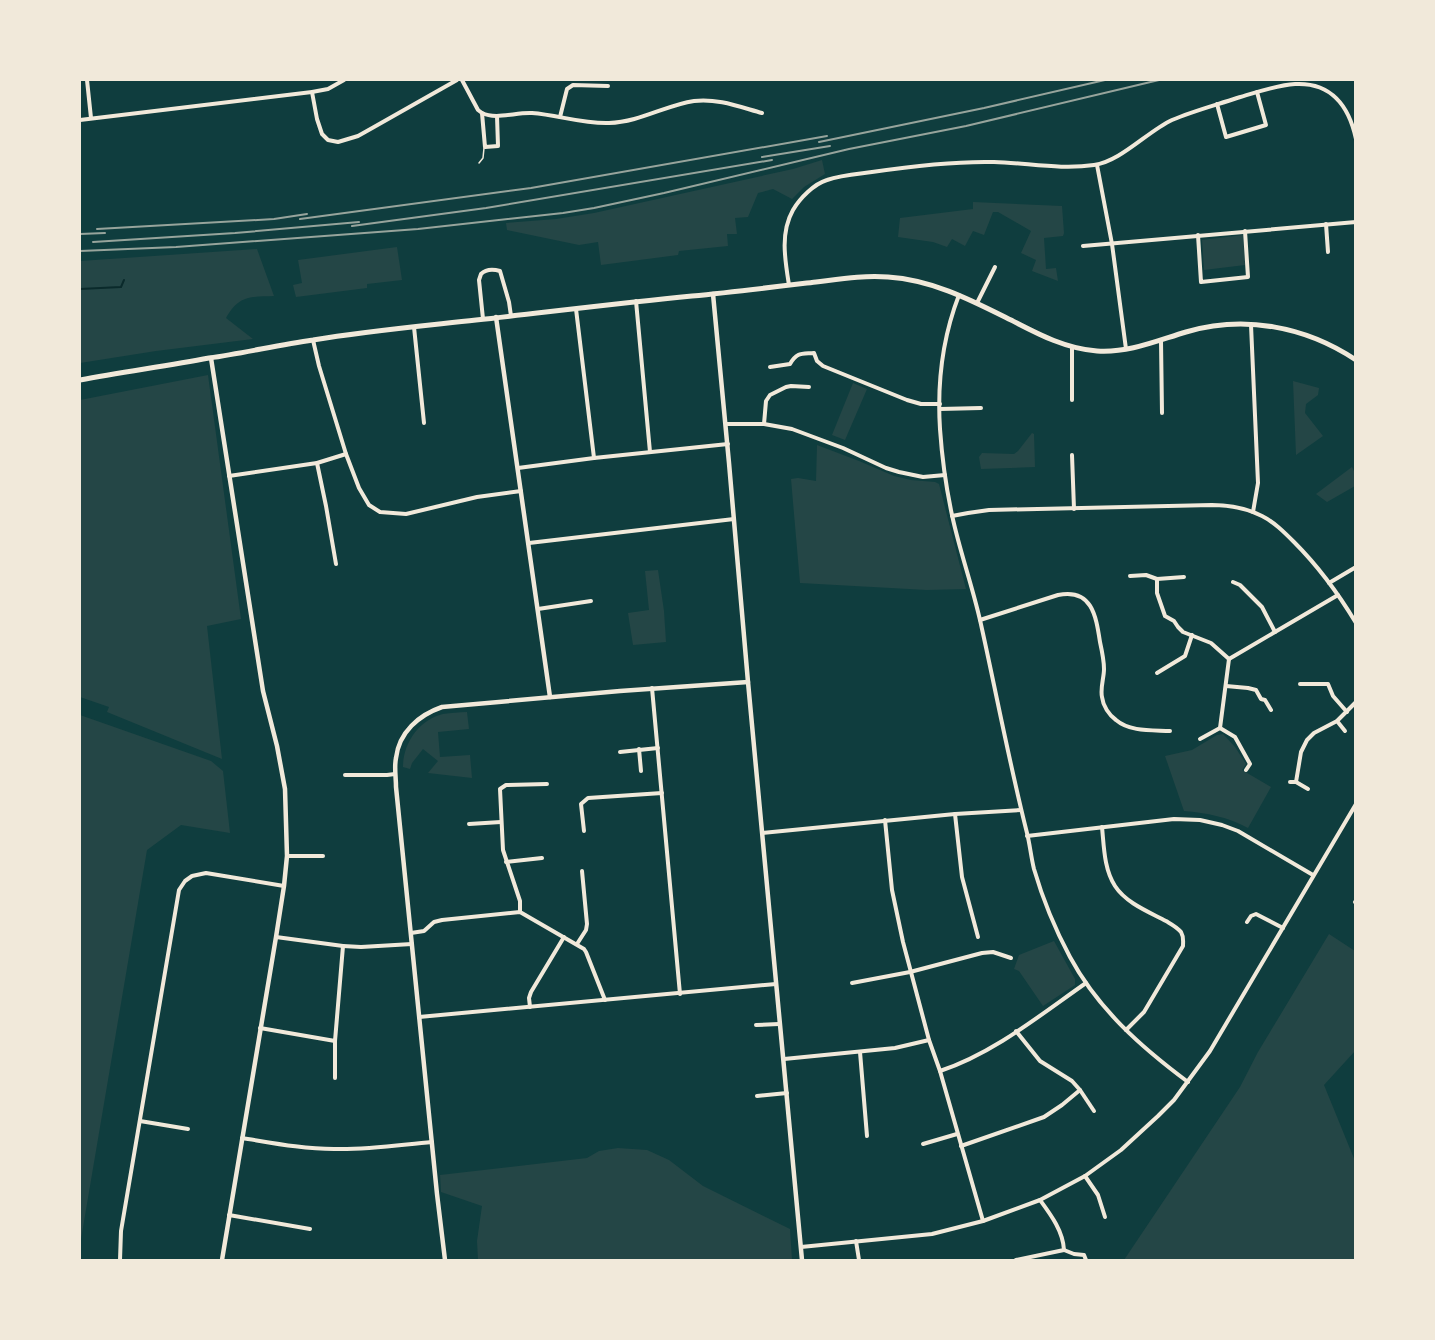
<svg xmlns="http://www.w3.org/2000/svg" width="1435" height="1340" viewBox="0 0 1435 1340" font-family="Inter,sans-serif">
  <style>
    .green { fill: #244646 }
    .lines { fill: none; stroke-linecap: round; stroke-linejoin: round }
    .stream { stroke: #0a2a2b; stroke-width: 2 }
    .service { stroke: #f1e9da; stroke-width: 1.5 }
    .minor { stroke: #f1e9da; stroke-width: 4 }
    .tertiary { stroke: #f1e9da; stroke-width: 4.5 }
    .secondary { stroke: #f1e9da; stroke-width: 5 }
    .rail { stroke: #97a49c; stroke-width: 2 }
  </style>
  <rect width="100%" height="100%" fill="#0f3d3e"/>
  <g class="green">
    <polygon points="822,160 825,174 804,187 792,199 773,189 758,193 748,217 735,218 737,234 727,234 728,246 679,251 678,255 601,265 598,242 579,245 507,230 506,223 556,219 594,213 793,169"/>
    <polygon points="973,202 1062,206 1064,233 1063,236 1044,238 1046,269 1056,268 1058,281 1032,271 1036,260 1021,253 1031,231 998,212 993,212 984,235 973,231 965,246 952,239 947,247 933,242 898,237 900,218 973,209"/>
    <polygon points="1243,235 1245,265 1204,270 1202,240"/>
    <polygon points="397,247 402,280 367,284 367,288 296,297 293,285 302,283 298,260"/>
    <path d="M257,249L274,296C250,297 239,295 226,318L253,339L156,351L80,363V261Z"/>
    <polygon points="208,375 241,619 207,626 222,759 107,712 109,707 80,697 80,400"/>
    <polygon points="1293,381 1319,388 1318,395 1306,404 1305,413 1323,436 1296,455"/>
    <polygon points="853,383 867,389 845,440 832,435"/>
    <polygon points="1032,433 1034,434 1035,467 981,469 979,457 982,453 1014,454 1018,451"/>
    <polygon points="817,445 859,461 894,476 911,480 935,482 939,484 966,589 927,590 800,583 791,479 798,478 816,481"/>
    <polygon points="1352,467 1355,473 1355,486 1327,502 1316,494"/>
    <polygon points="658,570 664,611 666,642 633,645 628,613 649,610 645,571"/>
    <path d="M467,712L469,729L438,732L440,757L470,755L472,778L428,773L438,761L423,749L412,763L410,769L403,767C403,743 419,720 443,714C451,713 459,712 467,712Z"/>
    <polygon points="80,715 211,761 223,771 230,833 181,825 147,850 80,1245"/>
    <path d="M1223,734L1235,747L1246,764L1242,770L1271,787L1248,828C1228,817 1207,813 1184,811L1165,756L1192,750L1217,735Z"/>
    <polygon points="1329,934 1355,951 1355,1051 1324,1085 1355,1161 1355,1260 1124,1260 1240,1087 1258,1052"/>
    <polygon points="1054,941 1075,979 1075,985 1043,1006 1019,971 1014,969 1019,955"/>
    <polygon points="618,1148 647,1150 669,1160 703,1186 790,1229 792,1260 478,1260 477,1241 482,1206 441,1192 440,1175 587,1158 599,1151"/>
  </g>
  <g class="lines">
    <polyline class="stream" points="80,289 121,287 124,280"/>
    <polyline class="service" points="479,163 483,158 484,148"/>
    <g class="minor">
      <polyline points="87,80 91,118"/>
      <polyline points="462,80 478,110 482,113 485,147 498,146 497,116"/>
      <polyline points="312,92 317,119 322,134 328,140 338,142 358,136 374,127 457,80"/>
      <polyline points="1217,104 1226,137 1266,125 1257,92"/>
      <path d="M482,113C496,120 516,112 532,113C558,115 583,124 609,123C640,122 666,105 694,101C717,98 740,107 762,113"/>
      <polyline points="560,117 567,89 573,85 608,86"/>
      <polyline points="80,120 312,92 328,89 344,80"/>
      <polyline points="1097,165 1112,244 1126,349"/>
      <polyline points="1326,224 1328,252"/>
      <polyline points="1198,235 1201,282 1248,277 1245,231"/>
      <polyline points="1083,246 1356,222"/>
      <path d="M789,285C785,260 780,233 793,210C800,198 814,184 827,180C841,175 857,174 872,172C912,166 953,161 994,162C1028,163 1061,170 1094,165C1120,162 1148,131 1172,120C1193,111 1216,105 1237,98C1255,93 1276,85 1295,84C1331,82 1349,106 1356,139"/>
      <path d="M959,295C942,339 937,383 940,429C942,458 946,487 952,515C960,553 974,590 982,629C997,697 1010,766 1027,833C1030,845 1031,857 1034,869C1043,900 1055,929 1070,957C1098,1009 1141,1047 1188,1082"/>
      <polyline points="636,301 650,452"/>
      <polyline points="977,303 995,267"/>
      <polyline points="576,309 594,458"/>
      <path d="M483,319L479,280L481,274C486,269 493,269 500,271L509,302L511,316"/>
      <polyline points="1251,325 1258,483 1253,512"/>
      <polyline points="414,327 424,423"/>
      <polyline points="313,340 319,366 346,454 359,488 369,505 380,512 406,514 477,497 521,491"/>
      <polyline points="1161,341 1162,413"/>
      <polyline points="1072,347 1072,400"/>
      <path d="M770,367L790,364C797,352 801,354 814,353L817,361L823,366L907,400L921,404H940"/>
      <polyline points="940,409 981,408"/>
      <polyline points="726,424 764,424 792,429 843,448 886,468 899,472 923,477 945,475"/>
      <polyline points="764,424 766,401 770,395 786,387 791,386 809,387"/>
      <polyline points="1072,455 1074,509"/>
      <polyline points="317,463 326,506 336,564"/>
      <polyline points="518,468 594,458 728,444"/>
      <polyline points="229,476 317,463 346,454"/>
      <path d="M952,516L968,513L989,510L1212,505C1229,505 1246,508 1262,516C1274,522 1284,532 1294,542C1318,566 1338,593 1356,623"/>
      <polyline points="529,543 734,519"/>
      <polyline points="1130,576 1146,575 1157,579 1184,577"/>
      <polyline points="1157,579 1157,593 1165,616 1174,621 1178,627 1183,632 1211,643 1229,659 1338,595"/>
      <polyline points="1233,582 1240,585 1262,607 1275,632"/>
      <polyline points="1329,583 1356,567"/>
      <polyline points="538,609 591,601"/>
      <path d="M980,620L1058,595C1092,588 1096,616 1100,642C1102,651 1104,660 1104,669C1104,678 1100,688 1102,697C1103,706 1109,715 1116,720C1130,732 1152,730 1170,731"/>
      <polyline points="1157,673 1185,656 1192,635"/>
      <polyline points="1300,684 1328,684 1333,696 1347,712"/>
      <polyline points="1226,686 1248,688 1256,690 1261,699 1265,700 1271,710"/>
      <polyline points="652,688 680,994"/>
      <polyline points="1337,721 1345,731"/>
      <polyline points="1220,728 1235,737 1250,764 1246,770"/>
      <polyline points="1200,739 1220,728 1229,659"/>
      <polyline points="639,749 641,771"/>
      <polyline points="620,752 658,748"/>
      <polyline points="345,775 387,775 395,774"/>
      <polyline points="1290,782 1296,782 1308,789"/>
      <polyline points="1296,782 1301,752 1307,740 1314,733 1337,721 1356,702"/>
      <polyline points="955,814 962,877 978,937"/>
      <polyline points="885,820 892,890 903,942 929,1040 940,1071 983,1221"/>
      <polyline points="469,824 501,822"/>
      <path d="M1102,827C1104,847 1104,869 1115,886C1126,903 1149,912 1166,921C1171,924 1177,927 1181,932C1184,937 1183,941 1183,946L1144,1012L1126,1030"/>
      <polyline points="584,831 581,804 588,798 662,793"/>
      <polyline points="762,833 955,814 1021,810"/>
      <polyline points="1027,836 1174,819 1200,820 1222,825 1238,831 1313,875"/>
      <polyline points="287,856 323,856"/>
      <polyline points="506,862 542,858"/>
      <polyline points="1355,902 1356,903"/>
      <polyline points="520,912 520,901 503,850 500,789 506,785 547,784"/>
      <polyline points="1247,922 1251,916 1256,914 1283,928"/>
      <polyline points="411,933 424,931 434,922 442,920 520,912 584,949 586,952 605,1000"/>
      <polyline points="577,944 586,930 587,924 582,871"/>
      <polyline points="343,946 361,947 412,944"/>
      <polyline points="852,983 910,972 982,953 993,952 1011,958"/>
      <polyline points="530,1007 529,998 531,992 564,937"/>
      <polyline points="419,1017 776,984"/>
      <polyline points="756,1025 779,1024"/>
      <polyline points="260,1028 335,1041 343,946 276,937"/>
      <polyline points="860,1052 867,1136"/>
      <polyline points="784,1059 895,1048 929,1040"/>
      <path d="M940,1071C994,1053 1040,1015 1086,983"/>
      <polyline points="335,1078 335,1041"/>
      <polyline points="1080,1090 1094,1111"/>
      <polyline points="757,1096 787,1093"/>
      <polyline points="140,1121 188,1129"/>
      <path d="M242,1138C273,1143 303,1149 334,1149C367,1150 399,1145 432,1142"/>
      <polyline points="923,1144 957,1134"/>
      <polyline points="961,1146 1044,1117 1062,1105 1080,1090 1072,1081 1040,1061 1016,1031"/>
      <polyline points="1085,1176 1098,1195 1105,1217"/>
      <polyline points="229,1215 310,1229"/>
      <polyline points="856,1241 859,1260"/>
      <polyline points="801,1247 932,1234 983,1221 1040,1200 1085,1176 1121,1150 1158,1116 1174,1100 1210,1051 1356,804"/>
      <polyline points="1064,1250 1074,1254 1084,1255 1086,1260"/>
      <polyline points="120,1260 121,1231 179,890 185,881 192,876 206,873 284,886"/>
      <path d="M1016,1260L1064,1250C1063,1231 1051,1215 1040,1200"/>
    </g>
    <g class="tertiary">
      <polyline points="713,294 729,463 748,682 802,1260"/>
      <polyline points="496,317 550,697"/>
      <polyline points="211,358 263,691 277,746 285,789 287,856 284,886 276,937 222,1260"/>
      <path d="M445,1260L437,1194L396,787C396,777 394,767 396,758C399,732 419,715 442,707L620,691L748,682"/>
    </g>
    <path class="secondary" d="M80,380C123,372 166,366 209,358C244,353 278,345 313,340C367,331 422,326 476,320C548,312 620,303 692,296C733,292 774,287 816,282C840,279 864,275 888,277C933,280 971,300 1011,320C1038,334 1066,349 1097,351C1129,353 1156,341 1186,332C1244,315 1305,326 1356,360"/>
    <g class="rail">
      <polyline points="819,142 984,108 1105,80"/>
      <polyline points="762,157 830,146"/>
      <polyline points="300,219 531,188 827,136"/>
      <polyline points="352,226 486,208 772,160"/>
      <polyline points="97,229 274,219 307,214"/>
      <polyline points="80,234 105,233"/>
      <polyline points="93,242 235,233 359,222"/>
      <polyline points="80,251 176,247 418,229 563,213 594,208 664,193 849,149 966,126 1159,80"/>
    </g>
  </g>
  <rect width="1435" height="1340" fill="none" stroke="#f1e9da" stroke-width="162"/>
</svg>
